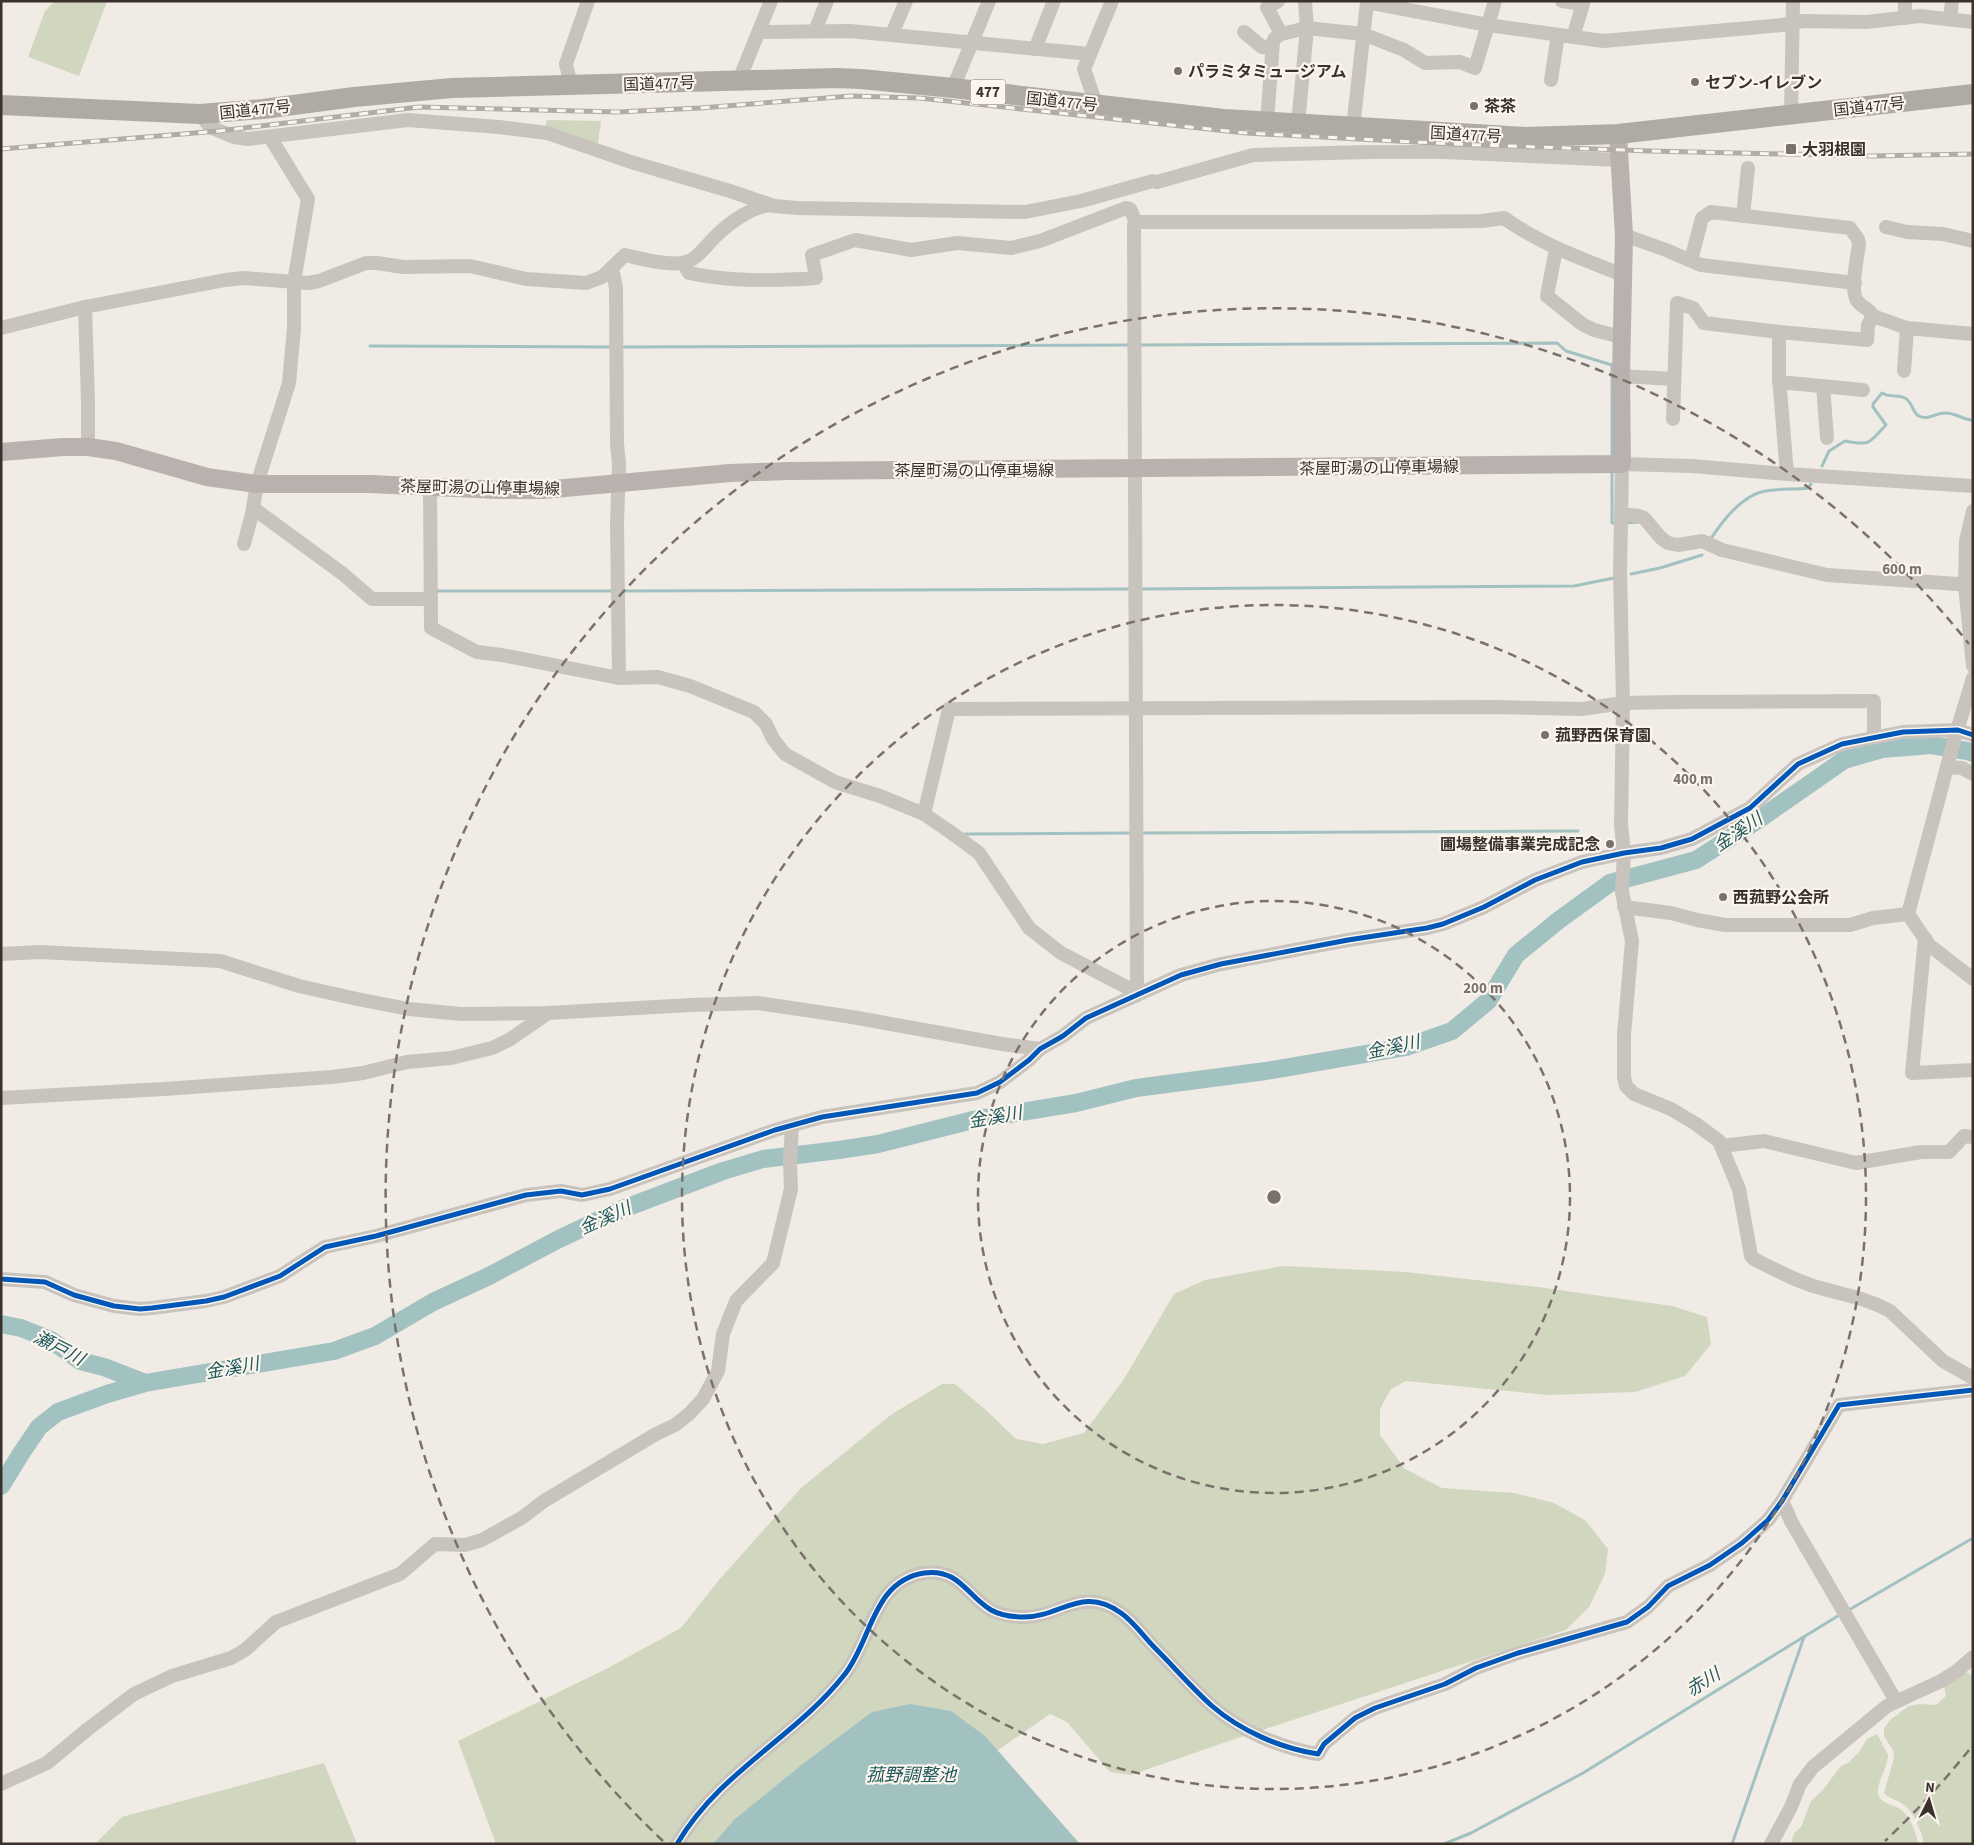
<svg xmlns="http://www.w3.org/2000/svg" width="1974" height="1845" viewBox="0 0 1974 1845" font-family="'Source Sans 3','Noto Sans JP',sans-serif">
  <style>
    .green { fill: #d1d6bf }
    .water { fill: #a1c2c1 }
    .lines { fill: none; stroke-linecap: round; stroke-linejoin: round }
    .stream { stroke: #a1c2c1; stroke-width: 3 }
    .river { stroke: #a1c2c1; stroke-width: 18 }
    .minor { stroke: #c9c3be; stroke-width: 14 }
    .major { stroke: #b8b1ad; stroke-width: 18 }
    .highway { stroke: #afaaa4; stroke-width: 20 }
    .rail-casing { stroke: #b1aca8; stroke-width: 5 }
    .rail { stroke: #fbf5ee; stroke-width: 3; stroke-dasharray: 9; stroke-linecap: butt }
    .cycleway-casing { stroke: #fbf5ee; stroke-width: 8 }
    .cycleway { stroke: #0057b8; stroke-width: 5 }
    .ring { fill: none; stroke: #7a716c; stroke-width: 2.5; stroke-dasharray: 9 6 }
    .poi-dot { fill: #7a716c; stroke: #fbf5ee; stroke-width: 2 }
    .labels { text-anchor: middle; stroke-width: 4.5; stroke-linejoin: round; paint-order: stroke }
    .shield { fill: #fbf5ee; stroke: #756b66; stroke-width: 1 }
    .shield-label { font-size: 15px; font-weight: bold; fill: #3b302b }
    .poi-label { font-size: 16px; font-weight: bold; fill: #3b302b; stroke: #fbf5ee; text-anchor: start }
    .street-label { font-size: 16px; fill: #3b302b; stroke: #fbf5ee }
    .water-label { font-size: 18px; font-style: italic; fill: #1f5a5e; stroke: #fbf5ee }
    .centre { fill: #7a716c; stroke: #fbf5ee; stroke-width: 2.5 }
    .ring-label { font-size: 15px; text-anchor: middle; font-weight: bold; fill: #7a716c; stroke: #fbf5ee; stroke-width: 4.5; stroke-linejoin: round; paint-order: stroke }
  </style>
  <rect width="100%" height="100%" fill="#f0ebe5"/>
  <g class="green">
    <polygon points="55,1 107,1 79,76 28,57 45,11"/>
    <polygon points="547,120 601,121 598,143 544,131"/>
    <polygon points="1283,1266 1406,1272 1538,1287 1672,1306 1707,1317 1711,1344 1685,1376 1635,1392 1548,1395 1406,1381 1391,1389 1380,1409 1380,1435 1405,1469 1442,1488 1514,1493 1554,1503 1585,1520 1608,1549 1605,1574 1589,1607 1566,1630 1223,1743 1131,1775 1110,1772 1067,1722 1050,1714 991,1755 833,1844 496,1844 458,1741 606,1669 681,1628 719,1580 801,1488 892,1414 942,1384 955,1384 987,1411 1016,1439 1043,1444 1084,1433 1124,1379 1174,1294 1205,1280"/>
    <path d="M1964,1673H1969L1973,1678V1844H1924C1922,1832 1914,1812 1904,1805C1898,1800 1890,1799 1884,1793L1894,1758L1893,1750L1884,1736V1729L1890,1720L1909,1706L1920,1704L1936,1705L1946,1696L1944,1686Z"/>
    <path d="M1877,1734L1888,1755C1888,1768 1877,1781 1878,1793C1880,1804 1893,1804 1900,1809C1910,1816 1916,1832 1918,1844H1791L1794,1833L1801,1827L1811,1801L1822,1791L1841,1766L1848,1763L1860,1751L1867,1739Z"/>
    <polygon points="324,1763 357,1844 95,1844 122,1817"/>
  </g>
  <polygon class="water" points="910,1704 951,1711 985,1736 1080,1844 713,1844 735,1819 804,1763 872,1712"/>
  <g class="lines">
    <g class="stream">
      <polyline points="1139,345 1557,343 1566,351 1612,365 1612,459"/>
      <polyline points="370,346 611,347"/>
      <polyline points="624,347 1131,345"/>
      <path d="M1822,466L1829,451L1845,441C1872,446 1868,443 1886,425L1873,407V404L1882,393C1890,398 1898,394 1905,398C1913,402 1912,413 1919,416C1928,421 1937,412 1946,413C1956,413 1963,420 1973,420"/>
      <polyline points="1612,470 1612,523 1618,523"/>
      <polyline points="1624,523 1640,522"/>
      <path d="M1710,540C1721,523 1740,498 1761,492C1775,488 1793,490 1808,488L1811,484"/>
      <polyline points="1631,574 1660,568 1702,555"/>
      <polyline points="1142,589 1574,586 1614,578"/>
      <polyline points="437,591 614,591"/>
      <polyline points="623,591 1129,589"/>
      <polyline points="1140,833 1578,831"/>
      <polyline points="965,834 1131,833"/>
      <polyline points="1847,1611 1973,1538"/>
      <polyline points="1444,1844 1471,1833 1583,1773 1841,1614"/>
      <polyline points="1732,1844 1804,1637"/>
    </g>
    <g class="river">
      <polyline points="1,1324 21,1328 51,1340 80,1361 104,1367 145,1383"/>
      <polyline points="1,1486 22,1452 39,1427 58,1412 107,1394 145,1383 334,1351 375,1336 433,1302 489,1276 557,1240 620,1210 723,1171 763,1159 839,1150 878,1144 973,1120 1076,1103 1136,1088 1266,1071 1406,1047 1452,1031 1488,1001 1516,955 1559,920 1610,883 1696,860 1758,820 1844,760 1882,749 1931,745 1967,751 1973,753"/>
    </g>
    <g class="minor">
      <polyline points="1278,1 1267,7 1281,34"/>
      <polyline points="1562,1 1583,4 1573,37"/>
      <polyline points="1905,1 1905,18"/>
      <polyline points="1950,19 1952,1"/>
      <polyline points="815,31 827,1"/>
      <polyline points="759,32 850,31 1090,54"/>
      <polyline points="1244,32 1262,47 1272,48"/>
      <polyline points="892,34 906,1"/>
      <polyline points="1035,49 1054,1"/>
      <polyline points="739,80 771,1"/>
      <polyline points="1551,80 1558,35"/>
      <polyline points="571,85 566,64 588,1"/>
      <polyline points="953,88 989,1"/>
      <polyline points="1096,104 1084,69 1112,1"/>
      <polyline points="200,114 210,127 234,137 248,139 408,120 499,127 547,133 631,162 730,191 774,206 798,208 1025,212 1081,201 1153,181 1157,182 1253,155 1369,152 1445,152 1619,160"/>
      <polyline points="1791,115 1793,1"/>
      <polyline points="1267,122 1273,42 1275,38 1281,34 1307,28 1363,34 1404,50 1425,63 1460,62 1475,68 1495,1"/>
      <polyline points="1298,124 1307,28 1305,1"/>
      <polyline points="1353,128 1367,2 1488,25 1603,41 1782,25 1803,21 1866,22 1920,16 1973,22"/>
      <polyline points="1743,216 1748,168"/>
      <polyline points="1136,222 1134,225 1137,995"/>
      <polyline points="1886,227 1907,232 1943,234 1973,241"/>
      <polyline points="1624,235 1666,250 1701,265 1855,283"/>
      <polyline points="1556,249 1547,296 1582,324 1594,330 1621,337"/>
      <path d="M683,263L689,273C731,282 774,281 816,278L812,255L855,240L911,250L957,243L1011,248L1040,241L1126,208L1130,209L1136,222H1405L1482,221L1504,218C1540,244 1582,259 1623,275"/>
      <polyline points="612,268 616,288 617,444 619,463 617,524 619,678"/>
      <polyline points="85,307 88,401 88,447"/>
      <polyline points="1873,316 1907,328 1973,334"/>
      <path d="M1,328L85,307L225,280L244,278L308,283L319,281L366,263H377L403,267L470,266L526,279L586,283L602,277L625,255C642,259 664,265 682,263C697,261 707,244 717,235C730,222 752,207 770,205"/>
      <polyline points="1779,332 1779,377 1787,474"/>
      <polyline points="1904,371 1907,328"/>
      <polyline points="1621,376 1674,379"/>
      <polyline points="1779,382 1863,390"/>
      <polyline points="1823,386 1827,438"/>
      <path d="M1673,419L1677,303L1693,308L1704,323L1779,332L1867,340L1868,325L1873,316C1867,306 1865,310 1859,303C1849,295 1857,258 1859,245L1858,239L1850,228L1711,212L1702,218L1691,260"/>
      <path d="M1973,486L1787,474L1692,466L1622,464L1620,572L1623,703L1621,825L1624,853L1622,892L1632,941L1624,1035V1077L1626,1086L1634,1094L1671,1109L1696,1124L1719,1141L1739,1189L1751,1256L1754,1259C1774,1269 1795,1281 1817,1287C1843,1295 1865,1297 1890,1311L1943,1361L1973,1378"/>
      <polyline points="430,487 431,628 477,652 502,655 619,678 658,677 690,686 754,712 766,724 773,739 785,754 835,782 880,796 924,814 949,831 979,853 1029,928 1061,953 1130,989 1137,995"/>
      <polyline points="253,508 343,574 372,599 431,599"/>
      <polyline points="1973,511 1966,541 1965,585 1973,666"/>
      <polyline points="1621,514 1639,516 1644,518 1661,538 1668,543 1678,545 1702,541 1722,550 1827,575 1973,585"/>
      <polyline points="244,544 252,514 257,484 289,383 294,328 294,282 308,199 270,137"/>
      <polyline points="1973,678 1955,737 1908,914 1929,945 1973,979"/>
      <polyline points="1947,767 1962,768 1973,774"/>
      <polyline points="924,814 949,709 1495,707 1582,709 1623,703 1675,702 1874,701 1874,736"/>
      <polyline points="1624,907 1671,913 1697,920 1725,925 1850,925 1873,918 1908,914"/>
      <polyline points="1925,938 1912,1073 1973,1070"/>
      <polyline points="1,954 40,952 220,961 299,986 357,999 409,1009 461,1014 548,1013 691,1005 758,1003 852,1017 1002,1044 1040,1049"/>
      <polyline points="1,1098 164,1089 332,1077 363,1073 407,1062 451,1058 492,1048 509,1040 548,1013"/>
      <polyline points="1722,1146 1764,1141 1856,1163 1921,1152 1949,1152 1964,1136 1973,1137"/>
      <polyline points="1,1279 45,1282 74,1295 114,1306 140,1309 152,1308 206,1301 224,1297 280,1276 325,1247 376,1236 526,1195 561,1191 582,1195 610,1189 775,1130 822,1117 977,1093 1000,1082 1029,1060 1040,1049 1063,1036 1086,1018 1181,975 1221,964 1348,940 1427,928 1443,924 1484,907 1535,880 1582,862 1624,853 1661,848 1692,839 1750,808 1798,764 1842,744 1903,732 1958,730 1973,735"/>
      <polyline points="1782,1501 1792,1523 1896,1701"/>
      <polyline points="1,1784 47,1763 88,1729 134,1694 172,1676 231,1658 245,1650 276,1622 400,1574 435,1544 465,1545 482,1540 523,1517 544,1501 656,1434 675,1425 689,1414 703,1399 718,1371 723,1334 736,1301 773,1263 791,1189 790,1161 792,1126"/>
      <path d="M677,1844C721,1770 795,1738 845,1674C872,1639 873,1581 924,1573C959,1568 967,1596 991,1610C1000,1615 1014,1617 1024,1617C1061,1617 1082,1585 1121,1613C1134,1622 1144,1637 1156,1649C1175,1668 1192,1688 1212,1706C1241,1731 1280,1748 1318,1754L1324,1744L1355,1718L1375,1708L1445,1684L1476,1668L1518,1653L1627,1622L1648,1607L1668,1586L1710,1565L1742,1543L1768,1520L1782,1501L1839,1405L1973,1390"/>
      <polyline points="1771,1844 1791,1807 1800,1784 1813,1767 1887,1706 1941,1681 1957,1671 1973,1657"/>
    </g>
    <polyline class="major" points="1,452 63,447 88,447 116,451 207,477 257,484 370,484 498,490 543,490 730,473 788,471 1622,464 1621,376 1624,235 1618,134"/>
    <polyline class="highway" points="1,105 200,114 263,109 354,97 452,88 836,78 861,79 953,88 1224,119 1526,137 1618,134 1973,94"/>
    <g class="rail-casing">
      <polyline id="rail" points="1,149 219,131 419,107 618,112 700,108 851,96 919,98 1246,133 1453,144 1650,151 1873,156 1973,154"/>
    </g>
    <use href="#rail" class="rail"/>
    <g class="cycleway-casing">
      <g id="cycleway">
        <polyline points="1,1279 45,1282 74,1295 114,1306 140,1309 152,1308 206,1301 224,1297 280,1276 325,1247 376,1236 526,1195 561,1191 582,1195 610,1189 775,1130 822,1117 977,1093 1000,1082 1029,1060 1040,1049 1063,1036 1086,1018 1181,975 1221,964 1348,940 1427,928 1443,924 1484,907 1535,880 1582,862 1624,853 1661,848 1692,839 1750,808 1798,764 1842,744 1903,732 1958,730 1973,735"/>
        <path d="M677,1844C721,1770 795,1738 845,1674C872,1639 873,1581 924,1573C959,1568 967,1596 991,1610C1000,1615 1014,1617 1024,1617C1061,1617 1082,1585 1121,1613C1134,1622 1144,1637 1156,1649C1175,1668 1192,1688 1212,1706C1241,1731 1280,1748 1318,1754L1324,1744L1355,1718L1375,1708L1445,1684L1476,1668L1518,1653L1627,1622L1648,1607L1668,1586L1710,1565L1742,1543L1768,1520L1782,1501L1839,1405L1973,1390"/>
      </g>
    </g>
    <use href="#cycleway" class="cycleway"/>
  </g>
  <g class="ring">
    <circle cx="1274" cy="1197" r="296"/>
    <circle cx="1274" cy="1197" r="592"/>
    <path d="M1969 1750A888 888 0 0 1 1885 1841M663 1841A888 888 0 1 1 1969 644"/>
  </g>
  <g class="poi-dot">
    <circle cx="1178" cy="71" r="5"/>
    <circle cx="1695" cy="82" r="5"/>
    <circle cx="1474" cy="106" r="5"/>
    <rect x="1785" y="143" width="12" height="12" rx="2.5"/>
    <circle cx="1545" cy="735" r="5"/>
    <circle cx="1610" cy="844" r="5"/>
    <circle cx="1723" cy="897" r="5"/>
  </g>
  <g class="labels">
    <rect class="shield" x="970.5" y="79.5" width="35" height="25" rx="4"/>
    <g class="shield-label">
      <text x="988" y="97">477</text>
    </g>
    <g class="poi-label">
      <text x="1188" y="77">パラミタミュージアム</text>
      <text x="1705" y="88">セブン-イレブン</text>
      <text x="1484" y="112">茶茶</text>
      <text x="1802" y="155">大羽根園</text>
      <text x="1555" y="741">菰野西保育園</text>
      <text x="1600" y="850" text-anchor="end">圃場整備事業完成記念</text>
      <text x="1733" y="903">西菰野公会所</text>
    </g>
    <g class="street-label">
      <text transform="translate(659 83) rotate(-2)" y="6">国道477号</text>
      <text transform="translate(1062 101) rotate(6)" y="6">国道477号</text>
      <text transform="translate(1869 106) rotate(-6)" y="6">国道477号</text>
      <text transform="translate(255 109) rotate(-6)" y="6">国道477号</text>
      <text transform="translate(1466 134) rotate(3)" y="6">国道477号</text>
      <text transform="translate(1379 467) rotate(-1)" y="6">茶屋町湯の山停車場線</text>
      <text x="974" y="476">茶屋町湯の山停車場線</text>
      <text transform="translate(480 487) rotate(1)" y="6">茶屋町湯の山停車場線</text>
    </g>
    <g class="water-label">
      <text transform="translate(1738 832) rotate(-34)" y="6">金溪川</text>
      <text transform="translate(1393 1047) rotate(-12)" y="6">金溪川</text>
      <text transform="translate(995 1117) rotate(-10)" y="6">金溪川</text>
      <text transform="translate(605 1218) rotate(-24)" y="6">金溪川</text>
      <text transform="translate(59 1348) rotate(27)" y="6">瀬戸川</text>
      <text transform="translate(232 1368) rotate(-10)" y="6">金溪川</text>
      <text transform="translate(1703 1682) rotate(-32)" y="6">赤川</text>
      <text x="911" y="1781">菰野調整池</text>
    </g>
  </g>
  <circle cx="1274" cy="1197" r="8" class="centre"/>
  <g class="ring-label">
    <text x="1902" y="574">600 m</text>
    <text x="1693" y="784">400 m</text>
    <text x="1483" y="993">200 m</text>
  </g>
  <rect width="1974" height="1845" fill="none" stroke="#3b302b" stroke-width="5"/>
  <g transform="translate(1929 1800) rotate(5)" stroke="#fbf5ee" stroke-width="4" paint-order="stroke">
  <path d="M0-4L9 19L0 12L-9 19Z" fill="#3b302b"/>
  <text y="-8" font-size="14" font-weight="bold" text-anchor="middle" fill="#3b302b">N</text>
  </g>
</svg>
